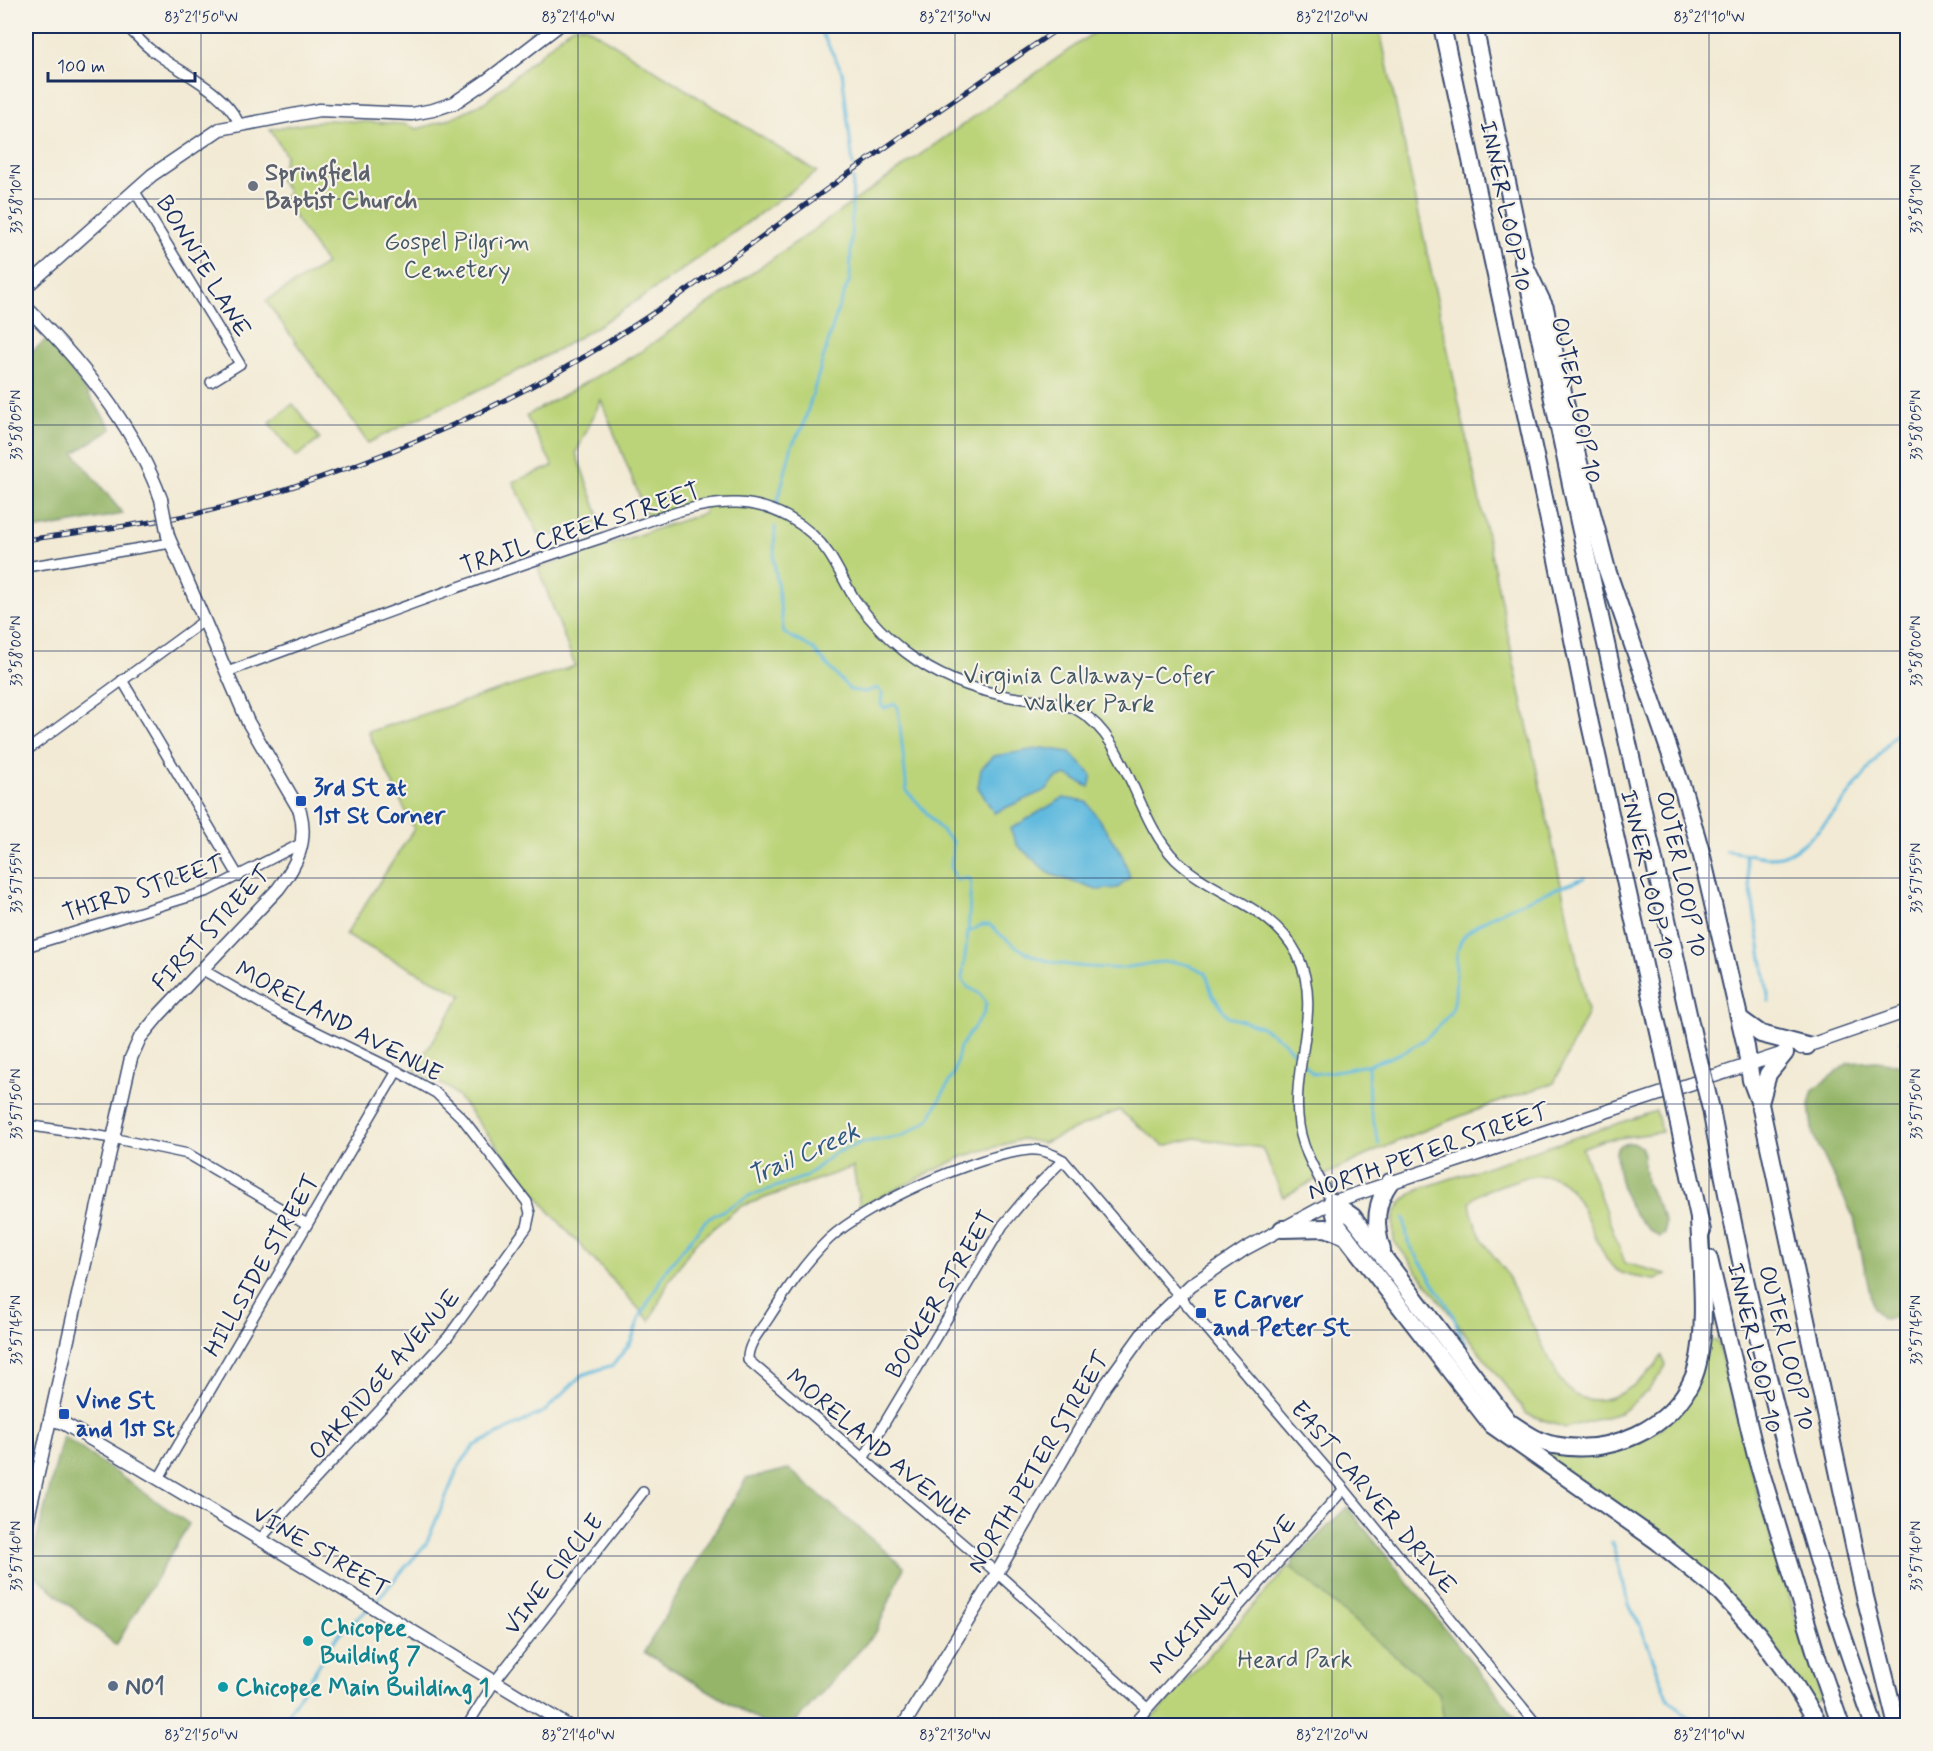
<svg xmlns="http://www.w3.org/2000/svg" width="1933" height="1751" viewBox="0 0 1933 1751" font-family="Mynerve,sans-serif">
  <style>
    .green { fill: #bcd479; stroke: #6c826c; stroke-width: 1.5 }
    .forest { fill: #95b669; stroke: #587264; stroke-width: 1.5 }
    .water { fill: #61bade; stroke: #3e749e; stroke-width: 1.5 }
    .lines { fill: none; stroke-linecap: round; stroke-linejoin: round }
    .stream { stroke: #61bade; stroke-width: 3 }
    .minor-casing { stroke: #3b4b70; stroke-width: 12 }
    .tertiary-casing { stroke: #3b4b70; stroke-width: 15 }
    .motorway-casing { stroke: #3b4b70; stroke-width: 20 }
    .minor { stroke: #fff; stroke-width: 9 }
    .tertiary { stroke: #fff; stroke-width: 12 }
    .motorway { stroke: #fff; stroke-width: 16 }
    .rail-casing { stroke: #1b2f5e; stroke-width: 5 }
    .rail { stroke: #f7f3e8; stroke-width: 3; stroke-dasharray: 9; stroke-linecap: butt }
    .tertiary-bridge-casing { stroke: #3b4b70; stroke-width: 15; stroke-linecap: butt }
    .motorway-bridge-casing { stroke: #3b4b70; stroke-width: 20; stroke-linecap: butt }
    .tertiary-bridge { stroke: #fff; stroke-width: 12 }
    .motorway-bridge { stroke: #fff; stroke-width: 16 }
    .ticks { fill: none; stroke: #1b2f5e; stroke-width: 1.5; stroke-opacity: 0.45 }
    .worship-dot { fill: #6b7280; stroke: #f7f3e8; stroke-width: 2 }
    .transit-dot { fill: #1a4fb4; stroke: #f7f3e8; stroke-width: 2 }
    .culture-dot { fill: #0f9aa8; stroke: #f7f3e8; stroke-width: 2 }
    .service-dot { fill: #5c6f8a; stroke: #f7f3e8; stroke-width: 2 }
    .labels { text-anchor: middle; stroke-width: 4.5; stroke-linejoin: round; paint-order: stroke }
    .worship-label { font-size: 24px; font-weight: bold; fill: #5b616d; stroke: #f7f3e8; text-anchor: start }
    .street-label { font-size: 24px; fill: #1b2f5e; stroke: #f7f3e8 }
    .park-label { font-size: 24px; fill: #435865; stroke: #f7f3e8 }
    .transit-label { font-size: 24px; font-weight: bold; fill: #164399; stroke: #f7f3e8; text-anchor: start }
    .culture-label { font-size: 24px; font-weight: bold; fill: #0d838f; stroke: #f7f3e8; text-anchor: start }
    .service-label { font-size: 24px; font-weight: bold; fill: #4e5e75; stroke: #f7f3e8; text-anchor: start }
    .water-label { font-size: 26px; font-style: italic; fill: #305984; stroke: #f7f3e8 }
    .neatline { fill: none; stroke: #1b2f5e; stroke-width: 2 }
    .ticks-label { font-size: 15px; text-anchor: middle; fill: #1b2f5e }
  </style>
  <rect width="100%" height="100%" fill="#f7f3e8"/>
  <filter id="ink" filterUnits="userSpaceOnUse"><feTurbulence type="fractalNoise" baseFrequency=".0167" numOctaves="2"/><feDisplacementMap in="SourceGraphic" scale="12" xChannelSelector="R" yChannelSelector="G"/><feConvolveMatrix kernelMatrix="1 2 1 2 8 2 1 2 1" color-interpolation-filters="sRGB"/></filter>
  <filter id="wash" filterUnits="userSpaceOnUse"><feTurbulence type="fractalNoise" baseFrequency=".008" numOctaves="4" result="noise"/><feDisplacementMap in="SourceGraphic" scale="24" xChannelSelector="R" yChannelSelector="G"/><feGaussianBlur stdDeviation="1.35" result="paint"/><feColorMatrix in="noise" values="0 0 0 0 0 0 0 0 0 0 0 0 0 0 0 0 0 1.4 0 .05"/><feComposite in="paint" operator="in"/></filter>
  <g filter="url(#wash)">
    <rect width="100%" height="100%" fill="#f2ead4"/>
    <g class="green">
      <path d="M573,26H585L817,172C740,227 662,288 581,336C512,377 439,407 368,443L266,301L326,264L283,199L288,191L279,179L286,155L270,129L330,120L404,124L417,129L447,120L485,102Z"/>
      <path d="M1103,26H1379L1588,1012L1554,1083C1460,1114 1370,1149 1283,1197L1262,1148L1195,1138L1164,1146L1119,1110L1043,1143L1022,1139L964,1156L860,1207L853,1167L739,1207L694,1244L669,1281L650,1321L550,1212L459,1098L449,1088L414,1070L462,995L345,935L414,829L368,732L575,666L538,568L705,513L702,501L648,518L601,400L576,453L601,522L541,538L513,482L553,466L526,416L640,352Z"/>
      <polygon points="293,404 320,439 296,457 269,423"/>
      <path d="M1656,1111L1662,1132L1603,1140L1582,1148L1625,1263L1666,1274L1656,1280C1644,1278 1625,1277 1615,1269C1607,1263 1603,1251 1598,1242C1576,1196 1569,1160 1511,1182C1497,1187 1479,1190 1470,1202C1473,1228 1487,1249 1504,1269L1560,1380C1564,1384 1569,1391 1573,1394C1606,1413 1645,1382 1662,1356L1666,1366L1648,1391L1620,1413L1565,1428L1527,1414L1394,1241C1391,1214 1395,1203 1419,1189Z"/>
      <path d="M1706,1340H1717C1746,1461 1782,1580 1822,1699L1813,1703L1764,1631L1535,1449L1576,1458L1615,1451L1662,1428Z"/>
      <polygon points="1288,1567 1292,1568 1440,1693 1445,1725 1146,1726"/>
    </g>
    <g class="forest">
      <polygon points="49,337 112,429 74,453 123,514 26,531 26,357"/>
      <polygon points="1877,1061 1908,1066 1907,1316 1883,1319 1873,1308 1854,1218 1813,1135 1809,1105 1813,1090 1848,1063"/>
      <path d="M1628,1143H1635L1642,1148L1646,1183L1665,1220V1234L1659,1237C1629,1217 1617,1186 1616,1151L1620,1145Z"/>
      <polygon points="63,1436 189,1524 116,1645 29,1570"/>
      <polygon points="789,1469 904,1567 876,1632 793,1725 766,1725 644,1652 746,1479"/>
      <polygon points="1347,1507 1520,1722 1523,1725 1445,1725 1439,1693 1292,1568 1293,1561"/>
    </g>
    <g class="water">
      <polygon points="1043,748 1069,752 1092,775 1089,787 1066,775 1056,779 1046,790 994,813 978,787 981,769 994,756"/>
      <polygon points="1063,798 1087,802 1122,854 1130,877 1118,888 1097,890 1050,874 1017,845 1010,829"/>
    </g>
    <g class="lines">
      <g class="stream">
        <polyline points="818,26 842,71 853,165"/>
        <polyline points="1908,489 1908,510"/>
        <polyline points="776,508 792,445 803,426 838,309 850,279 853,178"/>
        <path d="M1726,851C1745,852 1762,860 1781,856C1821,846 1877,752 1908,719"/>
        <polyline points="1745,855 1769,1001"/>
        <path d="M968,932L982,925H990C1022,956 1044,964 1089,967C1099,967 1111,969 1121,968C1157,964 1172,954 1206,973L1212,994L1228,1017L1260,1026L1282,1040L1300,1059"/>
        <polyline points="1900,1041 1908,1042"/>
        <path d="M1304,1064L1313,1074C1357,1069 1413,1059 1442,1022C1446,1018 1451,1013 1453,1007C1459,987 1451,959 1462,939C1476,916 1557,889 1584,878"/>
        <polyline points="1368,1065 1369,1104 1379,1144"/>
        <polyline points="1404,1218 1408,1242 1451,1311 1471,1359"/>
        <polyline points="1612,1542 1630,1608 1640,1625 1669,1700 1699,1726"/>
        <path d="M374,1603L426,1544L459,1466L474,1446L545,1411L582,1375L613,1365L631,1342L640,1317L666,1270L706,1220L749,1196L805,1177L835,1153L860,1143L902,1136L928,1121L954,1073L960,1047L984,1013L986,1003L980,994L968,987L962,979L968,932L971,880L966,878L956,880L951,867L953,842C935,827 925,807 907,792L898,707L895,704L884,708L881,705L882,694L878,688L865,692L850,690L812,648L784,633L774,561L775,527"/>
        <polyline points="280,1726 338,1635 369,1608"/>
      </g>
    </g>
  </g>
  <g filter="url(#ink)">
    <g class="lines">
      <g class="minor-casing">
        <g id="minor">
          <path d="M126,26C134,33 141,42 150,49C180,74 221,87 239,123"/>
          <polyline points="134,190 240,364 211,382"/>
          <polyline points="26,567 171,543"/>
          <path d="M227,672C352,626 476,579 602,538C644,524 692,501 737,503C773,504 809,524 829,554C839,569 846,586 856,601C870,620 886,637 905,652C936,676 973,690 1011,697C1035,701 1058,699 1079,711C1129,740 1135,819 1176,860C1214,896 1272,905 1297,954C1323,1006 1293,1062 1298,1116C1300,1148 1317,1174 1332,1202"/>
          <polyline points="122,680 239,877"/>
          <polyline points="26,751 205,620"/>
          <polyline points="26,947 208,891 302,843"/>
          <polyline points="203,970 276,1012 397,1071 436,1093 463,1119 527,1202 530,1213 527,1227 448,1337 260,1539"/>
          <polyline points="26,1125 112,1138 188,1154 307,1224"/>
          <polyline points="863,1459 1003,1225 1030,1193 1063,1160"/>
          <polyline points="159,1478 397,1071"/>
          <path d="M1147,1708L997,1573L748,1360C747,1345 760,1331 768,1319C786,1291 805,1262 829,1239C865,1205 979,1154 1029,1150C1041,1149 1053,1154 1063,1160L1344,1489L1538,1726"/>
          <polyline points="467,1726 495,1681 643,1492"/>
          <polyline points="1132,1726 1344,1489"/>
        </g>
      </g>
      <g class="tertiary-casing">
        <g id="tertiary">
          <polyline points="26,287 152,175 220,129 319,110 412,114 433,110 454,103 485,82 558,26"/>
          <path d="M26,307C81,361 134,425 161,499"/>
          <polyline points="1801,1048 1908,1011"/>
          <path d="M50,1419L63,1423C233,1521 400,1624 568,1726"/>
          <path d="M26,1527L131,1058L140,1038L159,1015L278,889C297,865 308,842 300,811L248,722L168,536"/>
          <polyline points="903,1726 997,1573 1105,1386 1149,1325 1191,1285 1245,1249 1332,1202 1784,1053"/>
        </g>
      </g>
      <g class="motorway-casing">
        <g id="motorway">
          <polyline points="1442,26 1551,530 1590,724 1663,1050"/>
          <polyline points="1474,26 1579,522 1694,1041"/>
          <polyline points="1523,262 1545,308 1574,444 1607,570 1684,793 1701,852 1746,1047 1751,1080 1760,1104 1865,1597 1897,1726"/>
          <polyline points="1740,1019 1761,1034 1807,1046"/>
          <polyline points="1760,1103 1768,1074 1785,1053"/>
          <path d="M1711,1109C1737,1254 1770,1398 1812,1539C1830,1602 1853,1664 1874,1726"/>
          <polyline points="1678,1120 1702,1231"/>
          <polyline points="1332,1202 1338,1226 1492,1425 1657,1541 1720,1592 1758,1634 1791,1679 1820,1726"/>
          <path d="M1332,1202L1353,1217L1509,1422C1523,1431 1537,1442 1554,1445C1609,1456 1672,1430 1694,1376C1709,1338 1701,1262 1699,1220"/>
          <polyline points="1282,1229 1326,1228 1346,1236"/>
          <path d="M1382,1250C1374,1225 1375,1203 1390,1182"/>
          <polyline points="1709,1259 1756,1456 1818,1660 1841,1726"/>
        </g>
      </g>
      <use href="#minor" class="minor"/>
      <use href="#tertiary" class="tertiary"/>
      <use href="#motorway" class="motorway"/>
      <g class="rail-casing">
        <path id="rail" d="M26,540C99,529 175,522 246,501C353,470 459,427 556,373C654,318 744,249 834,184C909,130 986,78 1062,26"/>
      </g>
      <use href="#rail" class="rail"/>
      <g class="tertiary-bridge-casing">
        <polyline id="tertiary-bridge" points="161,499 168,536"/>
      </g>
      <g class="motorway-bridge-casing">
        <g id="motorway-bridge">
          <polyline points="1694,1041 1711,1109"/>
          <polyline points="1663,1050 1678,1120"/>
        </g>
      </g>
      <use href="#tertiary-bridge" class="tertiary-bridge"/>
      <use href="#motorway-bridge" class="motorway-bridge"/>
    </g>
  </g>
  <path class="ticks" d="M201,26V1726M578,26V1726M955,26V1726M1332,26V1726M1709,26V1726M26,199H1908M26,425H1908M26,651H1908M26,878H1908M26,1104H1908M26,1330H1908M26,1556H1908"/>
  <circle class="worship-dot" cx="253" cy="186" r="6"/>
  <g class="transit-dot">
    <rect x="295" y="795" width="12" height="12" rx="3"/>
    <rect x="1195" y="1307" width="12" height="12" rx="3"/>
    <rect x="58" y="1408" width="12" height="12" rx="3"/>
  </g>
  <g class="culture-dot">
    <circle cx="308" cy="1641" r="6"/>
    <circle cx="223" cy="1687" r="6"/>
  </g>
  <circle class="service-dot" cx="113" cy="1686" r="6"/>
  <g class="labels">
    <g class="worship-label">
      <text x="265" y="180">Springfield<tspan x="265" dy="28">Baptist Church</tspan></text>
    </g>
    <g class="street-label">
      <text transform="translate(1506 206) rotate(78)" y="8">INNER LOOP 10</text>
      <text transform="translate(204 266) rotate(59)" y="8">BONNIE LANE</text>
      <text transform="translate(1577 400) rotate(78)" y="8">OUTER LOOP 10</text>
      <text transform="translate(580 528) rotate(-18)" y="8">TRAIL CREEK STREET</text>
      <text transform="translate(1682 874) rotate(78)" y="8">OUTER LOOP 10</text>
      <text transform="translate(1648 875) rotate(77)" y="8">INNER LOOP 10</text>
      <text transform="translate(143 888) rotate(-18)" y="8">THIRD STREET</text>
      <text transform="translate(211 928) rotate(-47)" y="8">FIRST STREET</text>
      <text transform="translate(339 1021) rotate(28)" y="8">MORELAND AVENUE</text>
      <text transform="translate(1428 1151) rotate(-19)" y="8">NORTH PETER STREET</text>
      <text transform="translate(261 1265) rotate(-60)" y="8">HILLSIDE STREET</text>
      <text transform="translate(940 1294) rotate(-59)" y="8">BOOKER STREET</text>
      <text transform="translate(1755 1348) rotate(77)" y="8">INNER LOOP 10</text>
      <text transform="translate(1787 1348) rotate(76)" y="8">OUTER LOOP 10</text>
      <text transform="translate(384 1374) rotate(-49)" y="8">OAKRIDGE AVENUE</text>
      <text transform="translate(878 1447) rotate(40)" y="8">MORELAND AVENUE</text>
      <text transform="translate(1038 1462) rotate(-59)" y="8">NORTH PETER STREET</text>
      <text transform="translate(1374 1497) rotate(50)" y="8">EAST CARVER DRIVE</text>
      <text transform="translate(321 1551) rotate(31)" y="8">VINE STREET</text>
      <text transform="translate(553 1574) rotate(-52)" y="8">VINE CIRCLE</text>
      <text transform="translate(1223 1594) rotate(-48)" y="8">MCKINLEY DRIVE</text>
    </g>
    <g class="park-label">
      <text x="457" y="249">Gospel Pilgrim<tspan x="457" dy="28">Cemetery</tspan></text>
      <text x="1089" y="683">Virginia Callaway-Cofer<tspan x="1089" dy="28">Walker Park</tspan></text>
      <text x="1295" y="1667">Heard Park</text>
    </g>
    <g class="transit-label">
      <text x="313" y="795">3rd St at<tspan x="313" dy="28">1st St Corner</tspan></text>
      <text x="1213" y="1307">E Carver<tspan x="1213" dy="28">and Peter St</tspan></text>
      <text x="76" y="1408">Vine St<tspan x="76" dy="28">and 1st St</tspan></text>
    </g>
    <g class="culture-label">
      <text x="320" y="1635">Chicopee<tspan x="320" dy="28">Building 7</tspan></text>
      <text x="235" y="1695">Chicopee Main Building 1</text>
    </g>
    <g class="service-label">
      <text x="125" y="1694">N01</text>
    </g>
    <g class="water-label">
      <text transform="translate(803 1153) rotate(-24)" y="9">Trail Creek</text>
    </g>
  </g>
  <rect width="1933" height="1751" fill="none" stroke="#f7f3e8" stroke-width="66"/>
  <path d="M48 72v9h147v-9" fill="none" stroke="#1b2f5e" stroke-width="3"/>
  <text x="57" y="72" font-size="18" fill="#1b2f5e" stroke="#f7f3e8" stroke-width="4.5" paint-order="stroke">100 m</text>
  <rect x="33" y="33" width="1867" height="1685" class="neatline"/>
  <g class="ticks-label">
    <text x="201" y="22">83°21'50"W</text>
    <text x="578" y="22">83°21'40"W</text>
    <text x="955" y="22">83°21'30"W</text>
    <text x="1332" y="22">83°21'20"W</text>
    <text x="1709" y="22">83°21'10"W</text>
    <text transform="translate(16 199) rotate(-90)" y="5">33°58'10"N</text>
    <text transform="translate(1916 199) rotate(-90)" y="5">33°58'10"N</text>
    <text transform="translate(16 425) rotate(-90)" y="5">33°58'05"N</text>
    <text transform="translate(1916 425) rotate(-90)" y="5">33°58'05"N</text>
    <text transform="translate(16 651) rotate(-90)" y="5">33°58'00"N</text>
    <text transform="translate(1916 651) rotate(-90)" y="5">33°58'00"N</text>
    <text transform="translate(16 878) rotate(-90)" y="5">33°57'55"N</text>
    <text transform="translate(1916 878) rotate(-90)" y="5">33°57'55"N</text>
    <text transform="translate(16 1104) rotate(-90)" y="5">33°57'50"N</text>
    <text transform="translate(1916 1104) rotate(-90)" y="5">33°57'50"N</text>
    <text transform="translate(16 1330) rotate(-90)" y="5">33°57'45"N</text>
    <text transform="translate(1916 1330) rotate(-90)" y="5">33°57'45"N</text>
    <text transform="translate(16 1556) rotate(-90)" y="5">33°57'40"N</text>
    <text transform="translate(1916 1556) rotate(-90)" y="5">33°57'40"N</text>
    <text x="201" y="1740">83°21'50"W</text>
    <text x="578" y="1740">83°21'40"W</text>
    <text x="955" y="1740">83°21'30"W</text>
    <text x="1332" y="1740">83°21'20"W</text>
    <text x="1709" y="1740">83°21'10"W</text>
  </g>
</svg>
